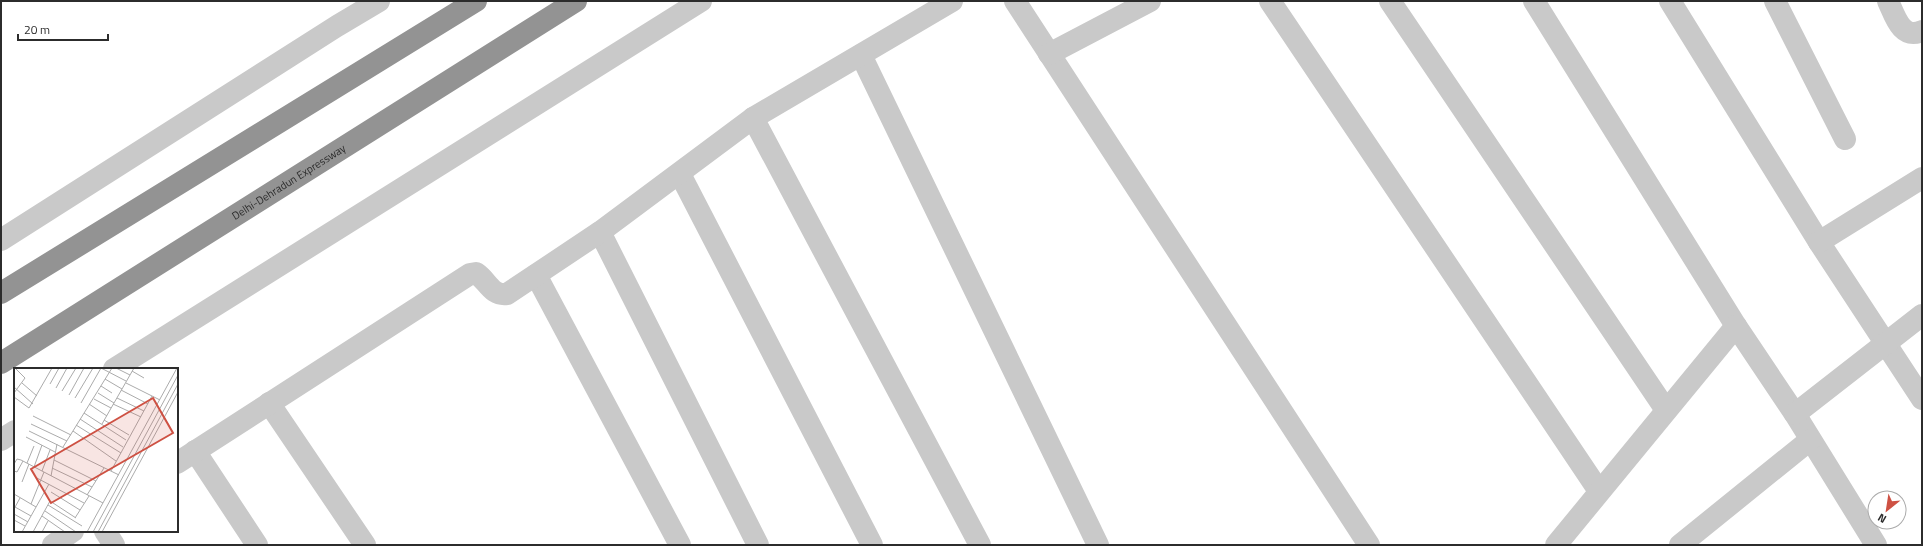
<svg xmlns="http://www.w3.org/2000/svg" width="1923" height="546" viewBox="0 0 1923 546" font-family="'Titillium Web',sans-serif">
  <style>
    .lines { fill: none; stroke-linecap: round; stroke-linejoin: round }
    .minor { stroke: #c9c9c9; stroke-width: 22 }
    .highway { stroke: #939393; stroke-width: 22 }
    .labels { text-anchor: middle; stroke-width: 4; stroke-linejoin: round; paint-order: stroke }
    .street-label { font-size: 11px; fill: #2c2c2c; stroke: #fff }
    .inset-road { fill: none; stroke: #ababab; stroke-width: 1 }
    .view { fill: #ce5143; fill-opacity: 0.15; stroke: #ce5143; stroke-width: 2 }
    .inset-edge { fill: none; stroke: #2c2c2c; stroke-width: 2 }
  </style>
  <rect width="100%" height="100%" fill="#fff"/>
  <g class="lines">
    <g class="minor">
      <polyline points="1015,1 1369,545"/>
      <polyline points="1270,1 1599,491"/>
      <polyline points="1390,1 1666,410"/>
      <polyline points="1534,1 1736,326 1795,414 1876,545"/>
      <polyline points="1670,1 1819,242 1922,399"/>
      <polyline points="1775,1 1845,139"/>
      <path d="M1888,1C1895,16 1901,40 1922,31"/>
      <polyline points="1049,54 1150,1"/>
      <polyline points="861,55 1098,545"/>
      <polyline points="753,118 980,545"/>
      <polyline points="680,174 872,545"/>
      <polyline points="600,232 758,545"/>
      <polyline points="1,240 337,26 379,1"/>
      <polyline points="1819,242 1922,178"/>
      <polyline points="536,275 680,545"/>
      <polyline points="114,369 701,1"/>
      <polyline points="269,403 365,545"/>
      <polyline points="1795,414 1922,315"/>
      <polyline points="1,440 15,431"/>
      <polyline points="195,451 257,545"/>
      <path d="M177,463L470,274L476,273C488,281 491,296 507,294L600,232L753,118L952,1"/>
      <polyline points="105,531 114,545"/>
      <polyline points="53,545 73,531"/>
      <polyline points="1556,545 1736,326"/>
      <polyline points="1680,545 1810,440"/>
    </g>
    <g class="highway">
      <polyline points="1,293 476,1"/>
      <path id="s1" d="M1,363L576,1"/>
    </g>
  </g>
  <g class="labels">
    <g class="street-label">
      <text dy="4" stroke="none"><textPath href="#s1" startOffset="340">Delhi-Dehradun Expressway</textPath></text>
    </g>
  </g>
  <g transform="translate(14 368)">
    <rect width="164" height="164" fill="#fff"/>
    <path class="inset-road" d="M87,0L112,13M102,0L116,7M118,3L130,10M91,11L108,21M8,15L23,28M112,15L146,32M36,16L45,0M87,18L98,25M0,19L19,36M42,20L53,0M107,22L134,36M48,23L62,0M0,25L11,10L1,0M84,25L100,35M55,27L70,0M0,29L15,40L38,0M61,30L79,0M103,30L130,43M80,31L97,40M67,35L87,0M75,36L93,48M99,36L127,49M70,45L112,72M19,48L57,67M66,51L109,79M90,52L115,67M17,56L53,73M88,56L120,0M62,57L107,85M15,63L105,107M59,63L102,93M12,69L41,84M49,79L98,0M40,92L82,113M13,95L20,78M0,96L3,91L7,92L89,135M20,99L28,77M38,100L78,119M0,103L3,104L9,93M28,103L36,82M97,103L138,28M37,108L43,76M21,109L70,135M8,114L15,96M37,124L66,142M0,126L22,139M73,127L90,100M17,136L30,104M34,137L68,158M1,139L17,148M0,141L6,130M31,143L62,164M0,146L14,154M28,148L51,164M61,150L75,128M0,152L11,158M8,164L35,116M19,164L36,133L62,150M28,164L34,153M73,164L163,0M79,164L164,7M84,164L164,16M88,164L164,24"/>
    <path class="view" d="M139,30L159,65L37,135L17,101Z"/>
    <rect width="164" height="164" class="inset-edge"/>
  </g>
  <rect width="1923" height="546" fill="none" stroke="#2c2c2c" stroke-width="4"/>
  <g transform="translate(1887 510) rotate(210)"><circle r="19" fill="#ffffff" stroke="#ababab"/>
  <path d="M0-3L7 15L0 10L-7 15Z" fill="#ce5143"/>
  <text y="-6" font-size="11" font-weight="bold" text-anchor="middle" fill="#2c2c2c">N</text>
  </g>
  <path d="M18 34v6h90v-6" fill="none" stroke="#2c2c2c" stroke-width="2"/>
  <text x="24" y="34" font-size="12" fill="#2c2c2c" stroke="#ffffff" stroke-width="3" paint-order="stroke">20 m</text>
</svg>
